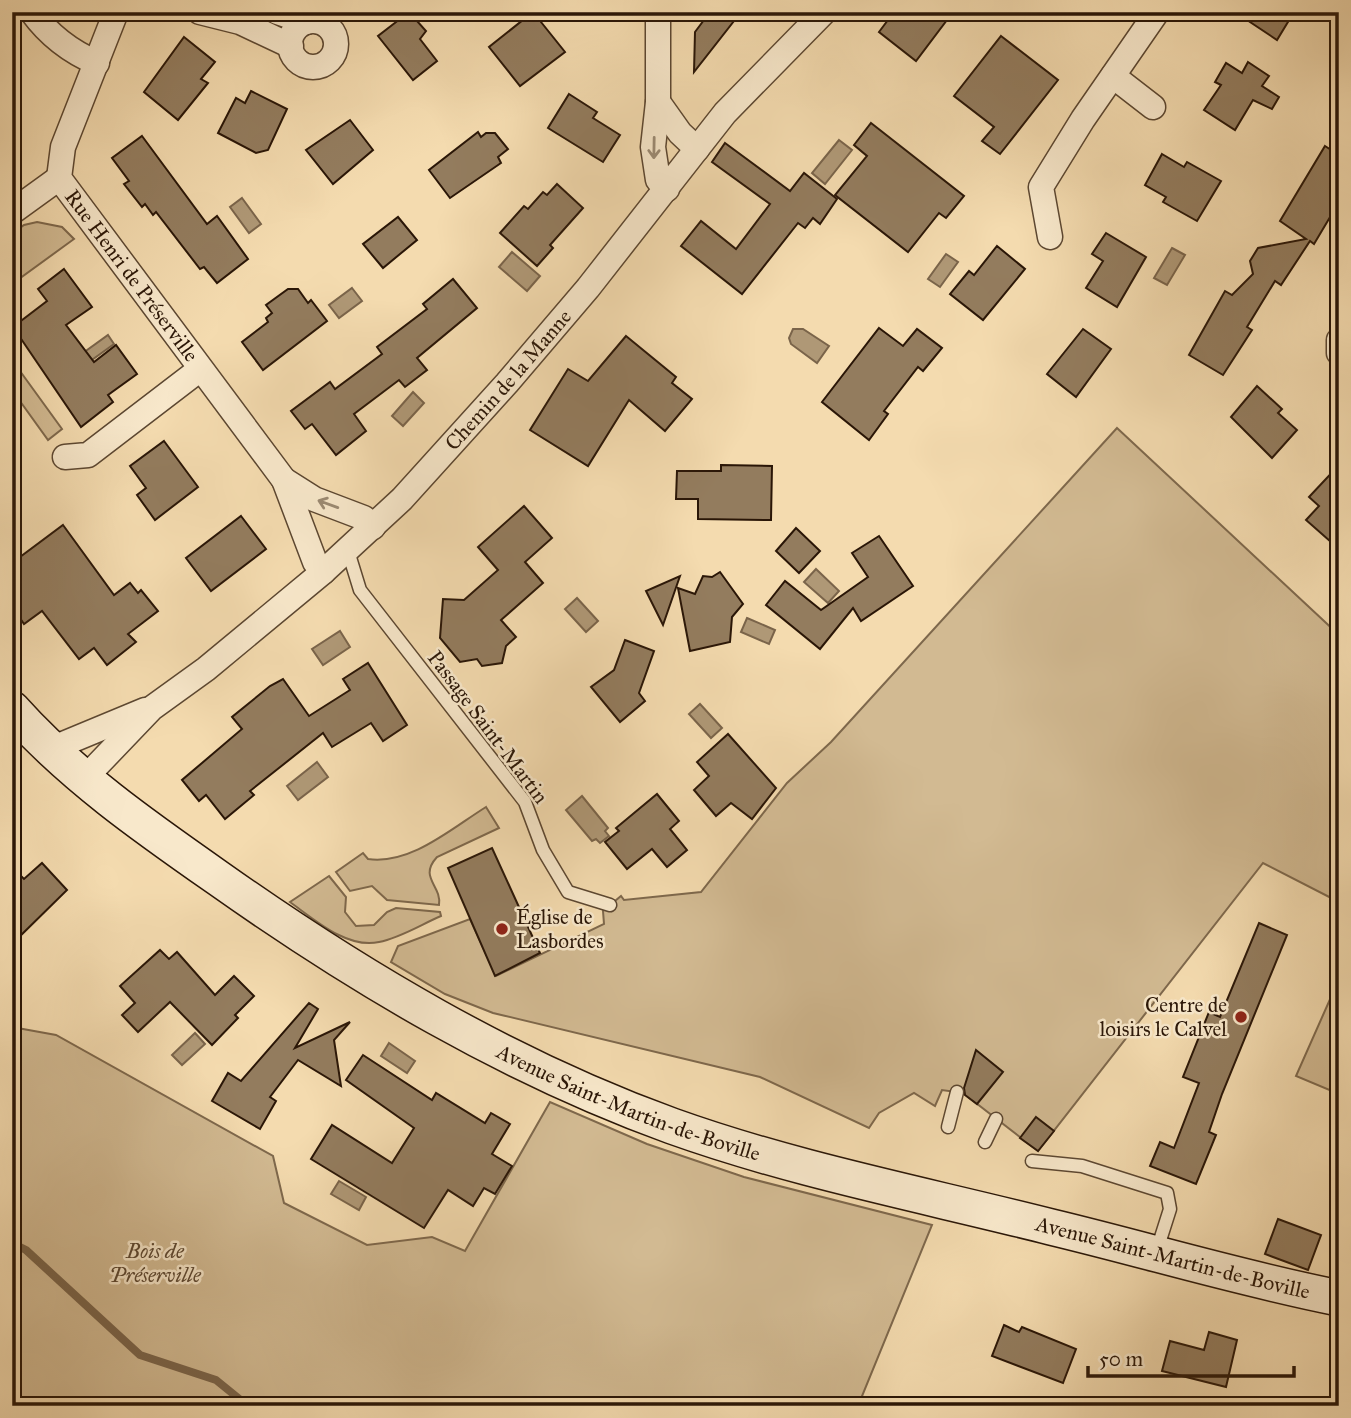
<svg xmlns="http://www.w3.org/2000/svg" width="1351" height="1418" viewBox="0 0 1351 1418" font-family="'IM FELL Great Primer',serif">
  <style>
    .green { fill: #d2ba92; stroke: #7e684c; stroke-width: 2 }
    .water { fill: #af9876; stroke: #7a644a; stroke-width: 2 }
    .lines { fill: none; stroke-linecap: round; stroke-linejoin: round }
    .stream { stroke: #7a644a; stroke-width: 8 }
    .building { fill: #937c5e; stroke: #2a1607; stroke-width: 2 }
    .lane-casing { stroke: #5c4731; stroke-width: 15 }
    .street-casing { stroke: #5c4731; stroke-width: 27 }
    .secondary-casing { stroke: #2a1607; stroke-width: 38 }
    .lane { stroke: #f8e8cb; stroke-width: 12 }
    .street { stroke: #f8e8cb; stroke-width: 24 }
    .secondary { stroke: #f8e8cb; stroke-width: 35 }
    .oneway { stroke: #9b8a73 }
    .poi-dot { fill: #8f2418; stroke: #f8e8cb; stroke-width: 2.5 }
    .labels { text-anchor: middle; stroke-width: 5; stroke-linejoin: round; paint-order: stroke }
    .street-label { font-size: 21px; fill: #2a1607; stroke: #f8e8cb }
    .poi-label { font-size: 21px; fill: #2a1607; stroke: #f8e8cb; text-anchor: start }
    .park-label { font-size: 21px; font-style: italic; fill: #5c4731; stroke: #f8e8cb }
  </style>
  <rect width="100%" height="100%" fill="#f4dbaf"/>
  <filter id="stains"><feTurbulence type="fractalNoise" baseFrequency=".00286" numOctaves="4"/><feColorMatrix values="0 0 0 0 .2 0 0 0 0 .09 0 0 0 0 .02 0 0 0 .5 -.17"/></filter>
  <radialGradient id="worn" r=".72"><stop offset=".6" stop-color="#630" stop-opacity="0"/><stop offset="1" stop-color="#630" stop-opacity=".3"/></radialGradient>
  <g class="green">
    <polygon points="37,222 62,227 74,239 12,284 12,234 24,225"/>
    <polygon points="12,360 62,429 48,440 12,390"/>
    <polygon points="1117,428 1339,635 1339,902 1263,863 1038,1151 963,1093 942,1090 935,1106 914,1093 879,1113 869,1128 760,1077 493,1013 445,994 391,962 398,946 470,919 496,976 604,924 603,911 621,896 624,900 701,892 787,783 831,742"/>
    <path d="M486,807L499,828L437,857C418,878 442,885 439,905L387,900L372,886L350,891L336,872L363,853L368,859C411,865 452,828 486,807Z"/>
    <path d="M329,876L346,897L345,912L356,926L374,925L387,912L396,908L440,912L441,916C422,924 400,938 379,942C347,949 315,920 290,902Z"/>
    <polygon points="1339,979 1339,1094 1296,1076"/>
    <polygon points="12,1027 56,1035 273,1156 284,1203 367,1245 432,1237 465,1251 550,1102 647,1144 744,1177 932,1225 858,1406 12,1406"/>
  </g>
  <g class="water">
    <polygon points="839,140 852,150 825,184 812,173"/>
    <polygon points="242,198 261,224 249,233 230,207"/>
    <polygon points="1172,248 1185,255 1167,285 1154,278"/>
    <polygon points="512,252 540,276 527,291 499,267"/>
    <polygon points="946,254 958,262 940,287 928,279"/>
    <polygon points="352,288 362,301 339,318 329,305"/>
    <polygon points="793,329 803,329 829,346 817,363 791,344 789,338"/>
    <polygon points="108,335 114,344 89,362 83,353"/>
    <polygon points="413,392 424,403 403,426 392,416"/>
    <polygon points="816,569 839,591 828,603 804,582"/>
    <polygon points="577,598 598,621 586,632 565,609"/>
    <polygon points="747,618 775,630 769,644 741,632"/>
    <polygon points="340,631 350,647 323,665 312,649"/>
    <polygon points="700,704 722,728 711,738 689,714"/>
    <polygon points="317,762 328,777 298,800 287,786"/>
    <polygon points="582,796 608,828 605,831 609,836 600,843 596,839 592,841 566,810"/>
    <polygon points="195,1033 205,1044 182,1065 172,1055"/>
    <polygon points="389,1043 415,1061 407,1073 381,1056"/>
    <polygon points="339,1181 366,1197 359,1210 331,1194"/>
  </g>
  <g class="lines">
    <polyline class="stream" points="12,1243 26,1250 140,1355 216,1380 248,1406"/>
  </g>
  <g class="building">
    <polygon points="409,12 426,31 420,39 437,61 413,80 378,36"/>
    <polygon points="533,12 565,52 520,86 489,47"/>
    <polygon points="710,12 741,12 694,72 695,32"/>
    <polygon points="894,12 953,12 916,61 879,32"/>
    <polygon points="1235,12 1294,12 1277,40"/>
    <polygon points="1001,36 1058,80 1000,154 982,141 994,127 954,96"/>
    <polygon points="184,37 215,62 201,79 208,83 178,120 144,92"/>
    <polygon points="1248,62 1269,76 1262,86 1279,97 1272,109 1253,100 1235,130 1204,110 1221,85 1215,82 1226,63 1242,73"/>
    <polygon points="251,91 287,109 268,150 256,153 218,133 236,98 245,103"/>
    <polygon points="569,94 597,112 593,118 620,135 603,162 548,128"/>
    <polygon points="350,120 373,150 333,184 306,150"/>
    <polygon points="871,123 964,196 946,218 939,213 908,252 835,195 867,156 854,145"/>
    <polygon points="478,132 481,137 486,133 495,133 508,149 498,157 501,163 450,198 429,170"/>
    <polygon points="142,136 207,224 217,216 248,259 217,283 204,267 200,269 156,212 153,215 145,204 142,207 124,184 129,181 112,158"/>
    <polygon points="725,143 790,191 804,173 837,199 820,224 813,218 805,228 798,223 742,294 681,246 701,221 736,249 770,204 712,162"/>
    <polygon points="1325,146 1339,155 1339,202 1314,244 1310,241 1281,285 1275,281 1247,327 1252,330 1223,375 1189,355 1225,291 1232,295 1253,274 1250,261 1258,248 1306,239 1280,221"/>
    <polygon points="1162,154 1184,167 1187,162 1221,181 1197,221 1163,202 1166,197 1145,185"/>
    <polygon points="557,184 583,208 550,245 553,248 537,266 500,233 524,206 528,209 543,192 547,195"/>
    <polygon points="398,217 417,240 383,268 363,244"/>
    <polygon points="1106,233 1146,257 1117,307 1086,288 1103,261 1092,254"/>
    <polygon points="997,246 1025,269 983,320 950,294 969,271 974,275"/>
    <polygon points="64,269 92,307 66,325 94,362 116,345 137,374 108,395 113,402 81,427 13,327 47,301 38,289"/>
    <polygon points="453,279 477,308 417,358 427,370 405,387 399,380 354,414 366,431 336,455 312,424 305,429 291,411 330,382 335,389 382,354 377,347 427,309 423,304"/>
    <polygon points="288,289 298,289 308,303 311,300 327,321 263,370 242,342 268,322 266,318 272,313 266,305"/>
    <polygon points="879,328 903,346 917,329 942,348 923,371 918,367 884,411 888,414 869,440 822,402"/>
    <polygon points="1083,329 1111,349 1076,397 1047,374"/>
    <polygon points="626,336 676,377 672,383 692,399 665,431 629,400 588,466 530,430 568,369 588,381"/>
    <polygon points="1257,386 1282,409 1278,413 1297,430 1272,458 1231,417"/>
    <polygon points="164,441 198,487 155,520 137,495 146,488 130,466"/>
    <polygon points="721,465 772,466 771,520 698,519 698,499 676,499 677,471 721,471"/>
    <polygon points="1339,465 1339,549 1306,520 1319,506 1309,497"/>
    <polygon points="524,506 552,538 525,562 543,583 501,620 516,637 506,646 502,663 482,666 477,659 460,662 440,638 443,599 464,600 498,570 478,547"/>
    <polygon points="241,516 266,549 211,591 186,558"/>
    <polygon points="63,525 114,595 130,583 138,593 141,590 158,611 128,634 136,642 107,665 94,648 79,659 42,611 24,624 12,606 12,563"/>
    <polygon points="796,528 820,551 799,573 776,551"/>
    <polygon points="879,536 913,586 861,621 853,608 820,649 766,605 785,581 821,610 868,577 852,553"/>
    <polygon points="720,572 743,604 732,617 730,642 690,651 678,588 695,594 703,576 712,577"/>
    <polygon points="680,576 663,625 646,591"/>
    <polygon points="625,640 654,651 639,693 645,701 620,722 591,687 614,670"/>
    <polygon points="368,663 407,725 383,741 371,723 332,747 323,733 250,791 254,795 225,819 206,795 199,801 182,780 242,729 232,717 270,686 283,679 309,716 350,690 343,679"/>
    <polygon points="728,734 776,788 752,819 731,803 716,816 694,790 709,776 697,762"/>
    <polygon points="657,794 679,821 670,829 687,850 667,867 652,849 627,869 605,842 619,831 616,828"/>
    <polygon points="492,848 540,953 495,976 448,868"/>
    <polygon points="42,863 67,890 12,944 12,867 24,879"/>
    <polygon points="1259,923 1287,935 1222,1094 1209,1132 1216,1135 1196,1184 1150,1166 1160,1142 1174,1148 1199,1083 1183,1077 1209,1012 1220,1017"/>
    <polygon points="160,950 169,959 177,952 215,995 234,976 254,996 235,1015 238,1018 212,1045 170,1002 138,1032 122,1015 135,1003 120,986"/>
    <polygon points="309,1003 318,1009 295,1048 350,1022 334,1040 341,1086 298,1060 270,1097 276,1101 260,1129 212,1101 228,1073 241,1081"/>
    <polygon points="976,1050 1003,1072 977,1104 965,1095 964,1088"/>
    <polygon points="363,1055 432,1100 436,1093 485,1123 491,1113 510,1124 492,1154 512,1166 495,1194 484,1188 473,1206 448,1190 424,1228 311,1159 332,1125 392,1163 414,1128 346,1080"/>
    <polygon points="1036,1117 1054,1131 1038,1151 1020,1138"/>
    <polygon points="1278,1219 1321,1235 1308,1270 1265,1254"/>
    <polygon points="1004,1325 1019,1332 1022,1327 1076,1349 1063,1383 992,1356"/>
    <polygon points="1209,1332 1237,1340 1226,1387 1162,1371 1170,1341 1204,1350"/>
  </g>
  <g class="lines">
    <g class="lane-casing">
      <g id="lane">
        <polyline points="348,551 360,590 525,802 543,850 568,892 610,905"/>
        <polyline points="948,1127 957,1092"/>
        <polyline points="985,1142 996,1119"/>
        <polyline points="1032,1161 1082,1166 1167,1193 1170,1209 1156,1253"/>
      </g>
    </g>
    <g class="street-casing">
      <g id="street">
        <path d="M32,12C48,34 71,52 97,63"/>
        <path id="s1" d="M116,12L63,147L59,178L284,480L315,562L323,572"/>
        <polyline points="200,12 240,22 291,46"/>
        <polyline points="277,12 306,22"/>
        <polyline points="658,12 658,102 653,147 658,180 667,189"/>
        <circle cx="313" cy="44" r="23"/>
        <polyline points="1113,76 1153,107"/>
        <polyline points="658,102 680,133 697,149"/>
        <polyline points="12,212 59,178"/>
        <polyline points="1050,237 1041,187 1083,119 1157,12"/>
        <polyline points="1339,340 1339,353"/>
        <polyline points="65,457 88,455 199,370"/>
        <polyline points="284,480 314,499 364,518 373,527"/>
        <polyline points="51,749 145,710"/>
        <path id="s2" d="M84,779L152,708L206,669L323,572L402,499L507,383L588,288L725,113L824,12"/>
      </g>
    </g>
    <g class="secondary-casing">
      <g id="secondary">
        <path id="s3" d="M12,709C72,776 145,827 218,878C358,977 509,1067 672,1126C795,1170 925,1195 1051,1227C1147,1250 1242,1279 1339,1298"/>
      </g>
    </g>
    <use href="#lane" class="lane"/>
    <use href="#street" class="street"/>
    <use href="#secondary" class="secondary"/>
  </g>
  <defs><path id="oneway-shaft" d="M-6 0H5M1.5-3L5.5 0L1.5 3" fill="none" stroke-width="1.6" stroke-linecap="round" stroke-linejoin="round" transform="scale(1.75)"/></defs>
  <g class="oneway">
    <use href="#oneway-shaft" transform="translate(654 148) rotate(91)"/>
    <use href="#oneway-shaft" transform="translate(328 504) rotate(-160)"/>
  </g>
  <g class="poi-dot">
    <circle cx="502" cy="929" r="7"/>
    <circle cx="1241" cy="1017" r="7"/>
  </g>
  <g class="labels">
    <g class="street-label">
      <text dy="7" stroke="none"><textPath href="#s1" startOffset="298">Rue Henri de Préserville</textPath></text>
      <text dy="7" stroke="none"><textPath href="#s2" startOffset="584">Chemin de la Manne</textPath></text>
      <text transform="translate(488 727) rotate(53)" y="7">Passage Saint-Martin</text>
      <text dy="7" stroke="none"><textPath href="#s3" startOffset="737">Avenue Saint-Martin-de-Boville</textPath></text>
      <text dy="7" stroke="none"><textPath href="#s3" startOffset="1304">Avenue Saint-Martin-de-Boville</textPath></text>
    </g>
    <g class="poi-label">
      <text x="516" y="924">Église de<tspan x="516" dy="24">Lasbordes</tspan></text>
      <text x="1227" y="1012" text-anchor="end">Centre de<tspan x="1227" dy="24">loisirs le Calvel</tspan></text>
    </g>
    <g class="park-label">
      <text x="155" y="1258">Bois de<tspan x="155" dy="24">Préserville</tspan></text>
    </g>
  </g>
  <rect width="1351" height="1418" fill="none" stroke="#f4dbaf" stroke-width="42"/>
  <rect x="14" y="14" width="1323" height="1390" fill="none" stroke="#2a1607" stroke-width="3.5"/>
  <rect x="21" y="21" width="1309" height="1376" fill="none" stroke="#2a1607" stroke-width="2"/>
  <path d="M1088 1366v10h206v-10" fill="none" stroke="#2a1607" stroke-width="3.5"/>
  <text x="1099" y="1366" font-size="21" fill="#2a1607" stroke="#f8e8cb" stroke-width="5" paint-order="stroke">50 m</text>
  <rect width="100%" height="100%" filter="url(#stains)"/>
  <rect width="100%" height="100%" fill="url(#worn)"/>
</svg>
